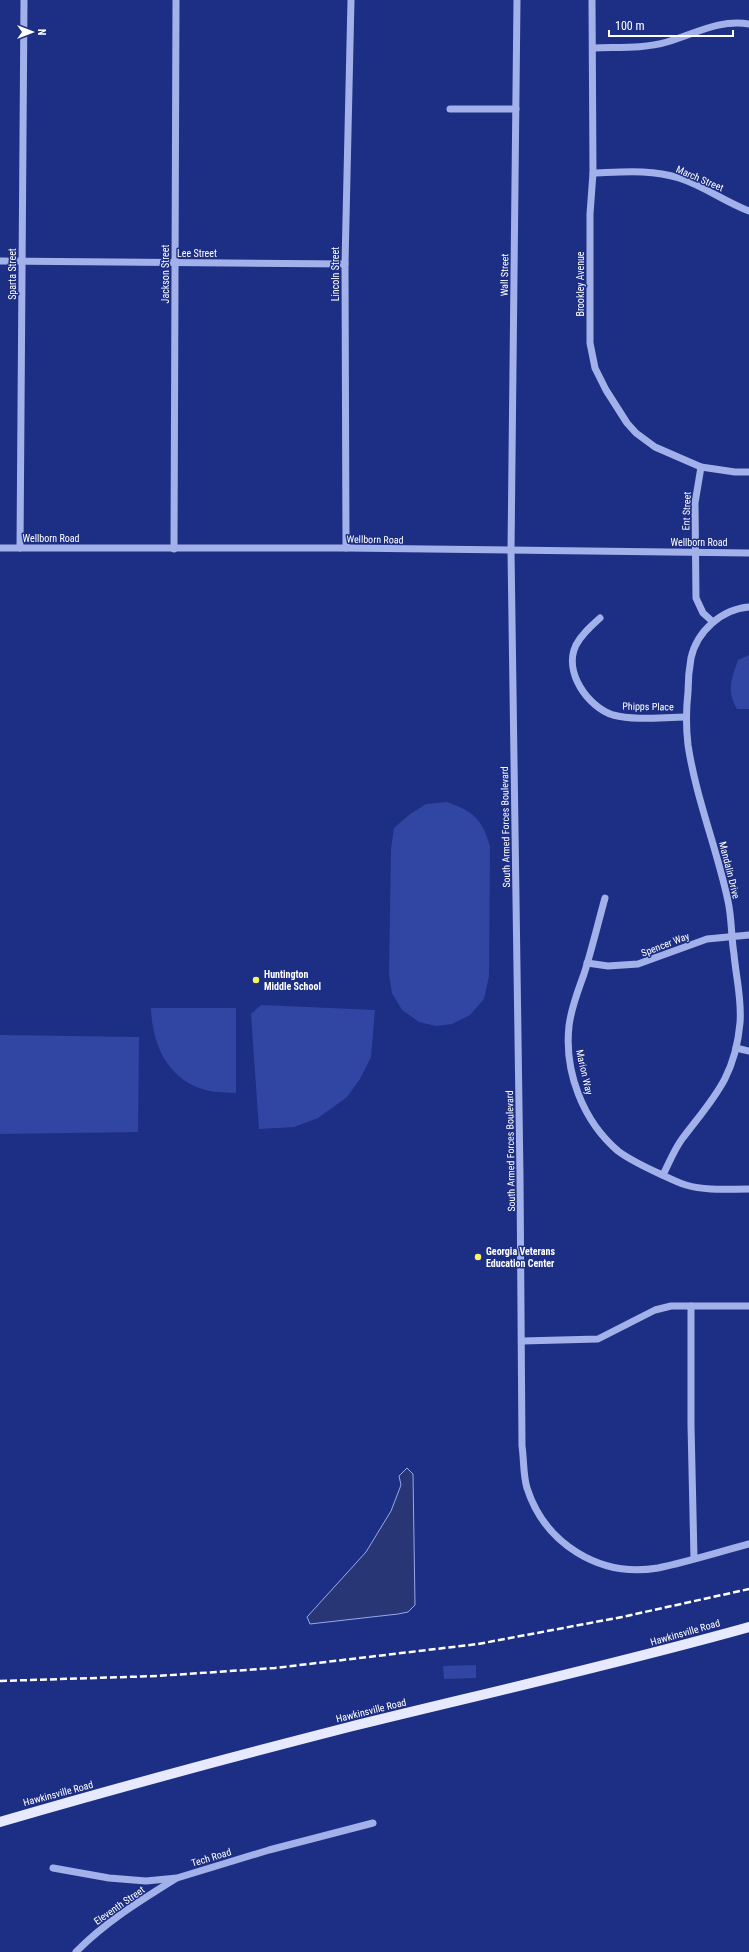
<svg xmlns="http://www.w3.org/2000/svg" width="749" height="1952" viewBox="0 0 749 1952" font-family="'Roboto Condensed',sans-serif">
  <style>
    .green { fill: #3046a2 }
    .water { fill: #293676; stroke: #97a8ec }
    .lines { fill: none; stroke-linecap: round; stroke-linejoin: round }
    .minor { stroke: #a3b1ea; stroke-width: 7 }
    .major { stroke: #e7eafe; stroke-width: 10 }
    .rail { stroke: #fff; stroke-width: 2.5; stroke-dasharray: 7 3; stroke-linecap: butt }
    .poi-dot { fill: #faf661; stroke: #1d2f84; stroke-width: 1.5 }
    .labels { text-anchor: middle; stroke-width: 3; stroke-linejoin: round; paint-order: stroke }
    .street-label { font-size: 10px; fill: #fff; stroke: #1d2f84 }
    .poi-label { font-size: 10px; font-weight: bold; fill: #fff; stroke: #1d2f84; text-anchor: start }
  </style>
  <rect width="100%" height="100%" fill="#1d2f84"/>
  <g class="green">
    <path d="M749,655V709H737C726,690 732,678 738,660Z"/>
    <path d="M447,802C473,811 483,820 490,847L489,976L484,999L470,1015L452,1024L436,1026L419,1022L402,1010L392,993L389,974L391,849L394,828L409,815L426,804Z"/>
    <polygon points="261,1005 375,1010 371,1057 360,1079 347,1097 318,1118 294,1127 259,1129 251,1014"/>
    <path d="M151,1008H236V1093C224,1092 211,1093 199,1088C165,1075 152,1041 151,1008Z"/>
    <polygon points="0,1035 139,1037 138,1132 0,1134"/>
    <polygon points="476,1665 476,1678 444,1679 443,1666"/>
  </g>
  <polygon class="water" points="407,1468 413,1474 415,1605 408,1612 398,1614 310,1624 307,1617 366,1552 391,1511 401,1485 399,1476"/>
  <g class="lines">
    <g class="minor">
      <path d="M517,0L511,551L520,1177L522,1446C524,1459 523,1475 527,1488C545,1544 600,1578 658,1568C688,1562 719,1552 749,1544"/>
      <polyline points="592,0 593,173 590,214 590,343 595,368 606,390 627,423 636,433 655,447 701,467 735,472 749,472"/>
      <path d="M594,48C617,47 643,49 667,42C695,34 719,19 749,24"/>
      <polyline points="450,109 516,109"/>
      <path d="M593,173C622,172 651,169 679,178C704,186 725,202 749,211"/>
      <polyline points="0,261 345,264"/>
      <polyline points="701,467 695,503 696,598 703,613 713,622"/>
      <polyline points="0,548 346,548 749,553"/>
      <polyline points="20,548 24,0"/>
      <polyline points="346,548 345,264 351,0"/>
      <polyline points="174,549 176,0"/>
      <path d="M600,618C591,626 582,634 576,645C563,672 588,707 613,715C636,721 663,717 686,717"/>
      <path d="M605,898C598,923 592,949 584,974C578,991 571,1008 569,1026C564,1072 583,1121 618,1151C630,1160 645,1167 658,1173C667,1177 676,1182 686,1185C706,1191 728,1189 749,1189"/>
      <polyline points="587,963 608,966 638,964 707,939 749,935"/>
      <polyline points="736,1048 749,1051"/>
      <path d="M663,1175C669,1163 674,1150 682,1139C713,1098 735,1078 740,1023C742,999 736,978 734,954C731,937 732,919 728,901C717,849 696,798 688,745C686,728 686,710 688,692C688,681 689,669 691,658C697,631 722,609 749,607"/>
      <polyline points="691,1306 691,1425 694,1558"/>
      <polyline points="522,1341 598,1339 655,1310 671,1306 749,1306"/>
      <polyline points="53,1868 109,1878 146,1881 177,1878 269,1850 373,1823"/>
      <path d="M76,1952C105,1922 140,1901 175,1879"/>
    </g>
    <path class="major" d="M0,1822C116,1788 232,1757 349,1727C483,1694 617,1664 749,1627"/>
    <polyline class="rail" points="0,1681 157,1676 275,1668 478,1644 622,1617 749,1589"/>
  </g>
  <g class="poi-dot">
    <circle cx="256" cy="980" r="4"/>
    <circle cx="478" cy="1257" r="4"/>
  </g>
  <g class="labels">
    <g class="street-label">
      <text transform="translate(700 178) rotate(23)" y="4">March Street</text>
      <text x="197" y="257">Lee Street</text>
      <text transform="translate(12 274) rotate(-90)" y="4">Sparta Street</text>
      <text transform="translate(165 274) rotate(-90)" y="4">Jackson Street</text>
      <text transform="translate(335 274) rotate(-90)" y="4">Lincoln Street</text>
      <text transform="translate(504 275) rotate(-89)" y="4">Wall Street</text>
      <text transform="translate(580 284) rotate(-90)" y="4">Brookley Avenue</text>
      <text transform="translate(686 511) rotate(-88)" y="4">Ent Street</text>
      <text x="51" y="542">Wellborn Road</text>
      <text transform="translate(375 539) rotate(1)" y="4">Wellborn Road</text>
      <text x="699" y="546">Wellborn Road</text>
      <text transform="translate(648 706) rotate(1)" y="4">Phipps Place</text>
      <text transform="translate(505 827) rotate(-91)" y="4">South Armed Forces Boulevard</text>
      <text transform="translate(730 870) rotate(76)" y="4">Mandalin Drive</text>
      <text transform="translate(665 944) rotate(-21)" y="4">Spencer Way</text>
      <text transform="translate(585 1072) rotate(77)" y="4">Marion Way</text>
      <text transform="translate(510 1151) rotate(-91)" y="4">South Armed Forces Boulevard</text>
      <text transform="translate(685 1632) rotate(-16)" y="4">Hawkinsville Road</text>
      <text transform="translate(371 1710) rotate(-14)" y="4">Hawkinsville Road</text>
      <text transform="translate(58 1793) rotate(-15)" y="4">Hawkinsville Road</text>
      <text transform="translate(211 1857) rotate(-17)" y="4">Tech Road</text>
      <text transform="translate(119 1905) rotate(-35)" y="4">Eleventh Street</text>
    </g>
    <g class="poi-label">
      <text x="264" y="978">Huntington<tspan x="264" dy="12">Middle School</tspan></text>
      <text x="486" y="1255">Georgia Veterans<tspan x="486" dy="12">Education Center</tspan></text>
    </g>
  </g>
  <g transform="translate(32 32) rotate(90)" stroke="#1d2f84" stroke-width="3" paint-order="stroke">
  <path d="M0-3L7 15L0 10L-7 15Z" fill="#ffffff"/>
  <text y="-6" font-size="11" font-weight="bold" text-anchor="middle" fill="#ffffff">N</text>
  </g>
  <path d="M609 30v6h124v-6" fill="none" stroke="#ffffff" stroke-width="2"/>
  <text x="615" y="30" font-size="12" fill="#ffffff" stroke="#1d2f84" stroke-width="3" paint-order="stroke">100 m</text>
</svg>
